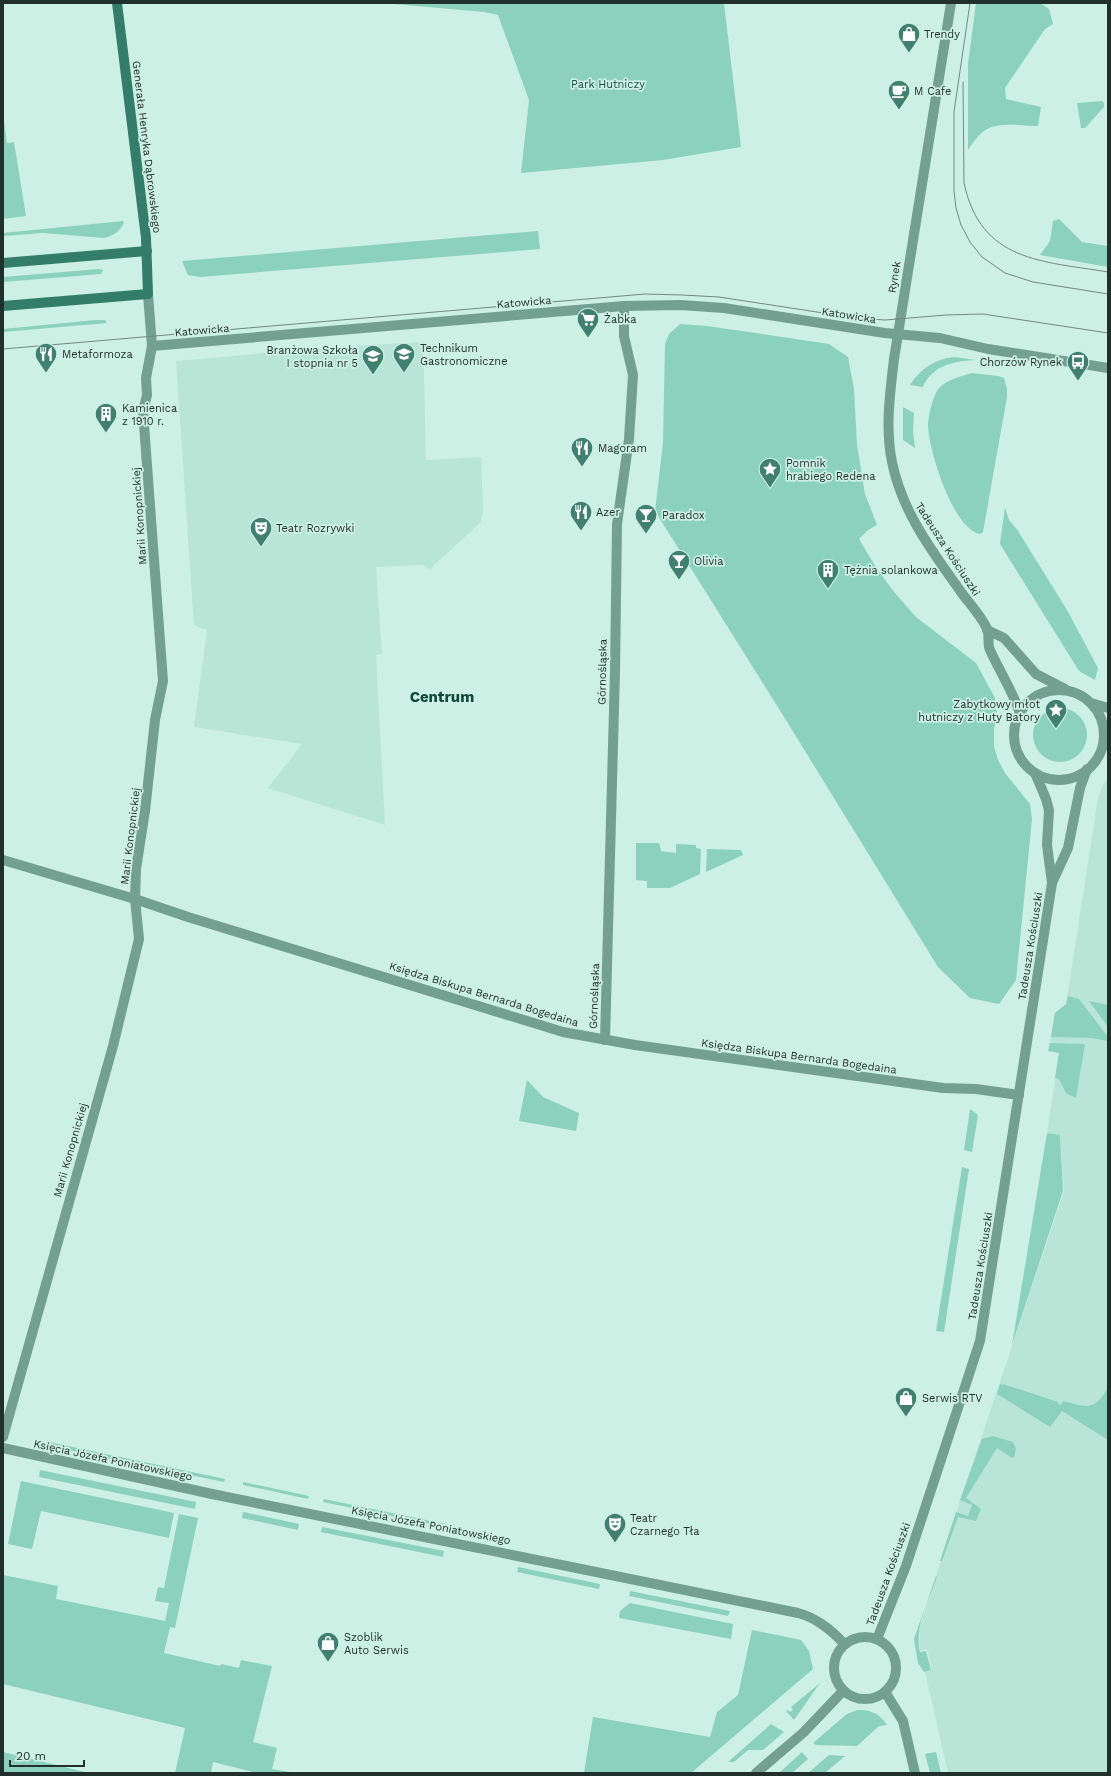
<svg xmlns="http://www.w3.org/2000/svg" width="1111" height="1776" viewBox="0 0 1111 1776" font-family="'Work Sans',sans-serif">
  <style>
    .built { fill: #b9e5d7 }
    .green { fill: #8cd1bb }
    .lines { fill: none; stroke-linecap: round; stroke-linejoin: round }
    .street { stroke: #74a092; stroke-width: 10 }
    .secondary { stroke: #347d69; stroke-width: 10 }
    .tram { stroke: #708981; stroke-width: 1 }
    .labels { text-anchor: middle; stroke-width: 3.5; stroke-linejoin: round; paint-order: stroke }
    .poi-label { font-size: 11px; fill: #22302c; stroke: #ccf0e4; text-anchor: start }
    .park-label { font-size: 11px; fill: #1a4d3f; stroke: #ccf0e4 }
    .street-label { font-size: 11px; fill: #22302c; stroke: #ccf0e4 }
    .district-label { font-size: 15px; font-weight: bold; fill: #124739; stroke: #ccf0e4 }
  </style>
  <rect width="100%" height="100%" fill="#ccf0e4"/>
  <g class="built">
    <polygon points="423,342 426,460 481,457 483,511 481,522 430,569 423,565 376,567 382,654 376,655 385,825 268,788 302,744 194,727 207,630 194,625 176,361 334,347"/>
    <polygon points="1108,779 1108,1773 948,1773 925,1672 932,1670 927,1649 920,1651 919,1642 920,1627 958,1507 1064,1191 1060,1135 1047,1133 1059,1053 1048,1051 1055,1013 1066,1004 1098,798 1103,784"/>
  </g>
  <g class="green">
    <polygon points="383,3 724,3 741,147 663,160 521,173 529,100 498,15 484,12"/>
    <path d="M976,3H1040L1049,9L1053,24L1045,29L1005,88L1006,99L1041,107L1038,126C1023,126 1002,122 987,129C979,133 973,143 968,150V64Z"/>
    <polygon points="1102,101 1104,103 1104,107 1085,128 1081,128 1077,103"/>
    <polygon points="3,114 7,143 14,142 26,216 3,219"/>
    <polygon points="1059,219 1082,242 1108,246 1108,267 1040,255 1050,241 1053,221"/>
    <path d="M123,221L124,223C119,232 113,236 104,238L43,233L3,236V233Z"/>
    <polygon points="538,231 540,249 200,277 188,275 182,261"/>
    <polygon points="99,269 103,270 101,274 3,282 3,277"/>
    <polygon points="95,320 105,320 107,323 3,332 3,329"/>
    <polygon points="680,324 707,326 816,342 829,344 848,357 854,389 857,445 865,494 877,525 868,530 859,539 877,569 895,593 916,617 976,663 995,698 997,714 994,729 994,746 998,760 1005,773 1030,804 1032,819 1016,980 999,1004 970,998 938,967 781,712 655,511 663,443 665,344 669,334"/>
    <path d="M954,357L976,360C955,361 932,365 923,387L910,385C920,369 935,359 954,357Z"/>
    <path d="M972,373L998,376L1004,378L1007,389V397L983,532L980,534C953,529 929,451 928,426C928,417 932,401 936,393C943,380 959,377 972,373Z"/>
    <polygon points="903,407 914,413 913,430 915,448 903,440"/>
    <polygon points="1005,507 1009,520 1018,531 1067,610 1098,668 1095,680 1079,671 1000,544"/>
    <circle cx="1060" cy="735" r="27"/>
    <polygon points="636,843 659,843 661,851 676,853 676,844 696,845 696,848 701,849 700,874 670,888 647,888 647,881 636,880"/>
    <polygon points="707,849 741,850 743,855 706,872"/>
    <polygon points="1068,996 1079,999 1108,1037 1108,1041 1092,1038 1051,1037 1055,1013 1066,1004"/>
    <polygon points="1089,1001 1108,1005 1108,1027"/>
    <polygon points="1050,1043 1085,1044 1076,1098 1066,1093 1059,1079 1055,1078 1059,1053 1048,1051"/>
    <polygon points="527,1080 543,1097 579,1113 576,1131 519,1121"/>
    <polygon points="970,1109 978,1115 972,1152 964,1150"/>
    <polygon points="1047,1133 1060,1135 1063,1191 1012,1345"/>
    <polygon points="962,1167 969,1169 944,1332 936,1331"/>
    <path d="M1000,1384L1003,1385V1384L1058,1402V1404L1061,1405L1063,1401C1086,1407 1095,1412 1108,1387V1440L1062,1411L1050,1427L997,1394Z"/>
    <polygon points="993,1436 1013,1442 1016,1449 1014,1457 1012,1458 997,1448 966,1498 981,1509 976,1521 958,1517 942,1561 940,1561 956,1512 968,1516 972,1505 960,1500 982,1439"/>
    <polygon points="49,1442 225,1479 224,1482 49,1446"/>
    <polygon points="40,1470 196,1502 195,1509 39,1477"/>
    <polygon points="21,1481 174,1513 169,1538 41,1511 32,1549 8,1544"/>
    <polygon points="243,1482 309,1496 308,1499 243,1485"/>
    <polygon points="324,1499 445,1524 445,1527 323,1502"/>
    <polygon points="243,1512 299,1524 298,1530 242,1518"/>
    <polygon points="179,1514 198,1518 175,1628 170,1627 164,1653 220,1666 221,1664 239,1668 241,1660 272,1666 253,1742 277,1748 272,1769 296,1773 257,1773 213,1762 211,1773 175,1773 185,1728 3,1684 3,1575 58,1586 56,1599 165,1621 169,1603 155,1601 158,1587 164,1588"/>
    <polygon points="322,1527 444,1551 443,1557 321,1532"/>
    <polygon points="518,1567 600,1584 599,1589 517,1572"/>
    <path d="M936,1576L937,1577C929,1600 914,1627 920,1652L926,1651L931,1670L924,1672L918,1663L914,1639Z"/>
    <polygon points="630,1591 730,1611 728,1616 629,1596"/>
    <polygon points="630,1603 733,1624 731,1639 619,1618 620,1611"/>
    <polygon points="752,1630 801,1640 809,1651 813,1669 691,1773 584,1773 593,1717 710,1737 717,1712 738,1695"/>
    <polygon points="820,1683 794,1720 786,1711 788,1710 790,1712 793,1710 791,1707"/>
    <path d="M857,1710C871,1709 880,1714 887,1725L879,1726L857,1746L816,1745L813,1743L847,1714Z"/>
    <polygon points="771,1724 784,1732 763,1750 748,1750 734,1762 728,1762"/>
    <polygon points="3,1752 89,1773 3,1773"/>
    <polygon points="802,1752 808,1759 792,1773 779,1773"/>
    <polygon points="936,1752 941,1773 930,1773 925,1754"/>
    <polygon points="829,1755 845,1756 825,1773 808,1773"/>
  </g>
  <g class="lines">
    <g class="street">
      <path d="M951,3L894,359C890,393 885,428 892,462C902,512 932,551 961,592C969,603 982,617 987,629C990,636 987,644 990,650C1000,672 1012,690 1020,713"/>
      <polyline points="152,346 624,306 680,305 724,308 885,333 940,338 988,349 1108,368"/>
      <polyline points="987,630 1004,638 1036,674 1065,689"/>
      <circle cx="1059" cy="735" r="45"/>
      <polyline points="1091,703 1108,708"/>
      <polyline points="3,860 135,899 188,917 563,1032 635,1045 943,1088 976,1089 1019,1095"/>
      <polyline points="1052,883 1068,848 1080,788 1087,769"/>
      <polyline points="605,1040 615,672 617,524 629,439 633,375 624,336 624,306"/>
      <polyline points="3,1437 113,1046 139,939 135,899 136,869 145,811 155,720 163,681 143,411 147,395 146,378 152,346 148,294"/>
      <path d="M3,1448L212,1494L798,1613C815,1617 833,1631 844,1644"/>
      <circle cx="865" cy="1668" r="31"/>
      <polyline points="877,1639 906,1566 980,1341 1052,883 1047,845 1049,810 1046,799 1035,773"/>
      <polyline points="885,1692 903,1721 915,1773"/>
      <polyline points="756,1773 804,1732 843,1691"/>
    </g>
    <g class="secondary">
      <polyline points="3,263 147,251"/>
      <polyline points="3,306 148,294 146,238 117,3"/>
    </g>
    <g class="tram">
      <polyline points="970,3 954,112 954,191 956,208 961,225 970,242 982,257 1005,273 1033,282 1108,294"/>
      <path d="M963,82L964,183C981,262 1042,261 1108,272"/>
      <polyline points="3,349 645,294 682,295 719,297 856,318 885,320 946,315 983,314 1108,333"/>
    </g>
  </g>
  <defs>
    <g id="shop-pin" transform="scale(1.15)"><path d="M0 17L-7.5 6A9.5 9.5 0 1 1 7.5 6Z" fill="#41806e" stroke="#ccf0e4"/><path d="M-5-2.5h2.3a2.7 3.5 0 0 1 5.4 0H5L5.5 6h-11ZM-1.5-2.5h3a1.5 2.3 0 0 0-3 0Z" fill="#fff"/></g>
    <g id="cafe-pin" transform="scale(1.15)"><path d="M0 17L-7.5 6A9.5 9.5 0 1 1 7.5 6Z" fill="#41806e" stroke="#ccf0e4"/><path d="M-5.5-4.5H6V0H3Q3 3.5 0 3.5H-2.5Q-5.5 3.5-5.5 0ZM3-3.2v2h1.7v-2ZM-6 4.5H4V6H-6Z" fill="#fff"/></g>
    <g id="supermarket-pin" transform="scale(1.15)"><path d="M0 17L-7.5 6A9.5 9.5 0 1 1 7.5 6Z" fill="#41806e" stroke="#ccf0e4"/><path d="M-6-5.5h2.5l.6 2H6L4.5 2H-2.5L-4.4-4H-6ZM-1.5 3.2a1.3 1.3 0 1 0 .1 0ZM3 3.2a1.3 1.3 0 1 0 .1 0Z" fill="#fff"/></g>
    <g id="restaurant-pin" transform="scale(1.15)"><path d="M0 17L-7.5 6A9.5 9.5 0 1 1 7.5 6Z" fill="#41806e" stroke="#ccf0e4"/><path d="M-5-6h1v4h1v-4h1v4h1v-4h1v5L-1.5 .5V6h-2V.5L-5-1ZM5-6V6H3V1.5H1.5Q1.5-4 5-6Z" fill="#fff"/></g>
    <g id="school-pin" transform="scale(1.15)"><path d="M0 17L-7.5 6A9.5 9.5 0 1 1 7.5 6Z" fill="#41806e" stroke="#ccf0e4"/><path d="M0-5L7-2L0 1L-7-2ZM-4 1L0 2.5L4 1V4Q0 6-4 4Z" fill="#fff"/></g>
    <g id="bus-pin" transform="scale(1.15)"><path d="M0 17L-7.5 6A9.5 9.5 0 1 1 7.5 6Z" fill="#41806e" stroke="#ccf0e4"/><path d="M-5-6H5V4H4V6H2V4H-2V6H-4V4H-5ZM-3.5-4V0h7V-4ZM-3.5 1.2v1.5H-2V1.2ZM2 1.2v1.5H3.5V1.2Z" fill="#fff"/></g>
    <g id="building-pin" transform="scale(1.15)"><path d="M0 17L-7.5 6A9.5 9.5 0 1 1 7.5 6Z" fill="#41806e" stroke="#ccf0e4"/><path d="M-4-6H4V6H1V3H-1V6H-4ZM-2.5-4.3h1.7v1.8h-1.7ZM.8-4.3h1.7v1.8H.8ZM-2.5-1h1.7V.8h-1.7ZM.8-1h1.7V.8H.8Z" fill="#fff"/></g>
    <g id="sight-pin" transform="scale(1.15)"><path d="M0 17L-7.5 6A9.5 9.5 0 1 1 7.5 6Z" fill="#41806e" stroke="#ccf0e4"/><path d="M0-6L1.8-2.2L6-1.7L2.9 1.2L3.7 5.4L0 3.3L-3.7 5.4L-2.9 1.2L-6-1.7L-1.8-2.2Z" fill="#fff"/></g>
    <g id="bar-pin" transform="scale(1.15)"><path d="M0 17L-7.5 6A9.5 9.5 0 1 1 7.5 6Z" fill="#41806e" stroke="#ccf0e4"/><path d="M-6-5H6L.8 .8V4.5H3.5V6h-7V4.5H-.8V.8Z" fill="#fff"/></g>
    <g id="theatre-pin" transform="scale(1.15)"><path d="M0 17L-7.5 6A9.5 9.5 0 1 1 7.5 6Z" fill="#41806e" stroke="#ccf0e4"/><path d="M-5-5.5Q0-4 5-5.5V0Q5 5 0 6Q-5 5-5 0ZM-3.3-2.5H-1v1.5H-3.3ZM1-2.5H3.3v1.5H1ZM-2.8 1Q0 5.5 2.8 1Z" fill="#fff"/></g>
  </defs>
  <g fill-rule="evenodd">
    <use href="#shop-pin" x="909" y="34"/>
    <use href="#cafe-pin" x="899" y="91"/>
    <use href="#supermarket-pin" x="588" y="319"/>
    <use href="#restaurant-pin" x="46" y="354"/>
    <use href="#school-pin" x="404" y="354"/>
    <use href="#school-pin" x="373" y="356"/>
    <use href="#bus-pin" x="1078" y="362"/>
    <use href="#building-pin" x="106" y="414"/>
    <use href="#restaurant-pin" x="582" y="448"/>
    <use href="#sight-pin" x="770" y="469"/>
    <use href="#restaurant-pin" x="581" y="512"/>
    <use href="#bar-pin" x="646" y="515"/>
    <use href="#theatre-pin" x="261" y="528"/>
    <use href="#bar-pin" x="679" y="561"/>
    <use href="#building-pin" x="828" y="570"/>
    <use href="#sight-pin" x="1056" y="710"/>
    <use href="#shop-pin" x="906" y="1398"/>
    <use href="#theatre-pin" x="615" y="1524"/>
    <use href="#shop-pin" x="328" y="1643"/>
  </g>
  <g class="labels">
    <g class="poi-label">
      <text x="924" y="38">Trendy</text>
      <text x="914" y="95">M Cafe</text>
      <text x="604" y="323">Żabka</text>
      <text x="420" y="352">Technikum<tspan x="420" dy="13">Gastronomiczne</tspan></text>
      <text x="358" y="354" text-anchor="end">Branżowa Szkoła<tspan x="358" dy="13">I stopnia nr 5</tspan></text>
      <text x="62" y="358">Metaformoza</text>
      <text x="1062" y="366" text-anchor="end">Chorzów Rynek</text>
      <text x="122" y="412">Kamienica<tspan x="122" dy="13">z 1910 r.</tspan></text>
      <text x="598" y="452">Magoram</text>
      <text x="786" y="467">Pomnik<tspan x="786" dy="13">hrabiego Redena</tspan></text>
      <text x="596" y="516">Azer</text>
      <text x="662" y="519">Paradox</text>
      <text x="276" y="532">Teatr Rozrywki</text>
      <text x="694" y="565">Olivia</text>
      <text x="844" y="574">Tężnia solankowa</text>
      <text x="1040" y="708" text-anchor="end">Zabytkowy młot<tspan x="1040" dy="13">hutniczy z Huty Batory</tspan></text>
      <text x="922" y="1402">Serwis RTV</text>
      <text x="630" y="1522">Teatr<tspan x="630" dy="13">Czarnego Tła</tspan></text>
      <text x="344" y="1641">Szoblik<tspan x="344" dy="13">Auto Serwis</tspan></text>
    </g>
    <g class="park-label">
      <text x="608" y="88">Park Hutniczy</text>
    </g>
    <g class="street-label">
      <text transform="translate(147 147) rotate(83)" y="4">Generała Henryka Dąbrowskiego</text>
      <text transform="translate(894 277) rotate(-81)" y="4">Rynek</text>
      <text transform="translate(524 302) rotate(-5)" y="4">Katowicka</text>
      <text transform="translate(849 315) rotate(9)" y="4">Katowicka</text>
      <text transform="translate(202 330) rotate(-5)" y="4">Katowicka</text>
      <text transform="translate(139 516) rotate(-94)" y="4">Marii Konopnickiej</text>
      <text transform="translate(948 549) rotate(57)" y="4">Tadeusza Kościuszki</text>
      <text transform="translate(602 672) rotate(-89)" y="4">Górnośląska</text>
      <text transform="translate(130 836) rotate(-83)" y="4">Marii Konopnickiej</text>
      <text transform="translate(1030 946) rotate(-81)" y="4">Tadeusza Kościuszki</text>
      <text transform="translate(484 994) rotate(17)" y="4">Księdza Biskupa Bernarda Bogedaina</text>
      <text transform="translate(594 996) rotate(-88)" y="4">Górnośląska</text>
      <text transform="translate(799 1056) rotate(8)" y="4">Księdza Biskupa Bernarda Bogedaina</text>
      <text transform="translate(70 1150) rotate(-74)" y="4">Marii Konopnickiej</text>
      <text transform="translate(980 1266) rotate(-81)" y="4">Tadeusza Kościuszki</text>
      <text transform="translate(113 1460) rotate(12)" y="4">Księcia Józefa Poniatowskiego</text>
      <text transform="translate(431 1525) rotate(11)" y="4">Księcia Józefa Poniatowskiego</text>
      <text transform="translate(888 1574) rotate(-70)" y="4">Tadeusza Kościuszki</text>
    </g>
    <g class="district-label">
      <text x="442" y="702">Centrum</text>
    </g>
  </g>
  <rect width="1111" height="1776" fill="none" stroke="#22302c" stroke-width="8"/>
  <path d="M10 1760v6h74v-6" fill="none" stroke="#22302c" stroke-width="2"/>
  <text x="16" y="1760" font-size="12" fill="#22302c" stroke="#ccf0e4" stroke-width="3" paint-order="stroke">20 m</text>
</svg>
